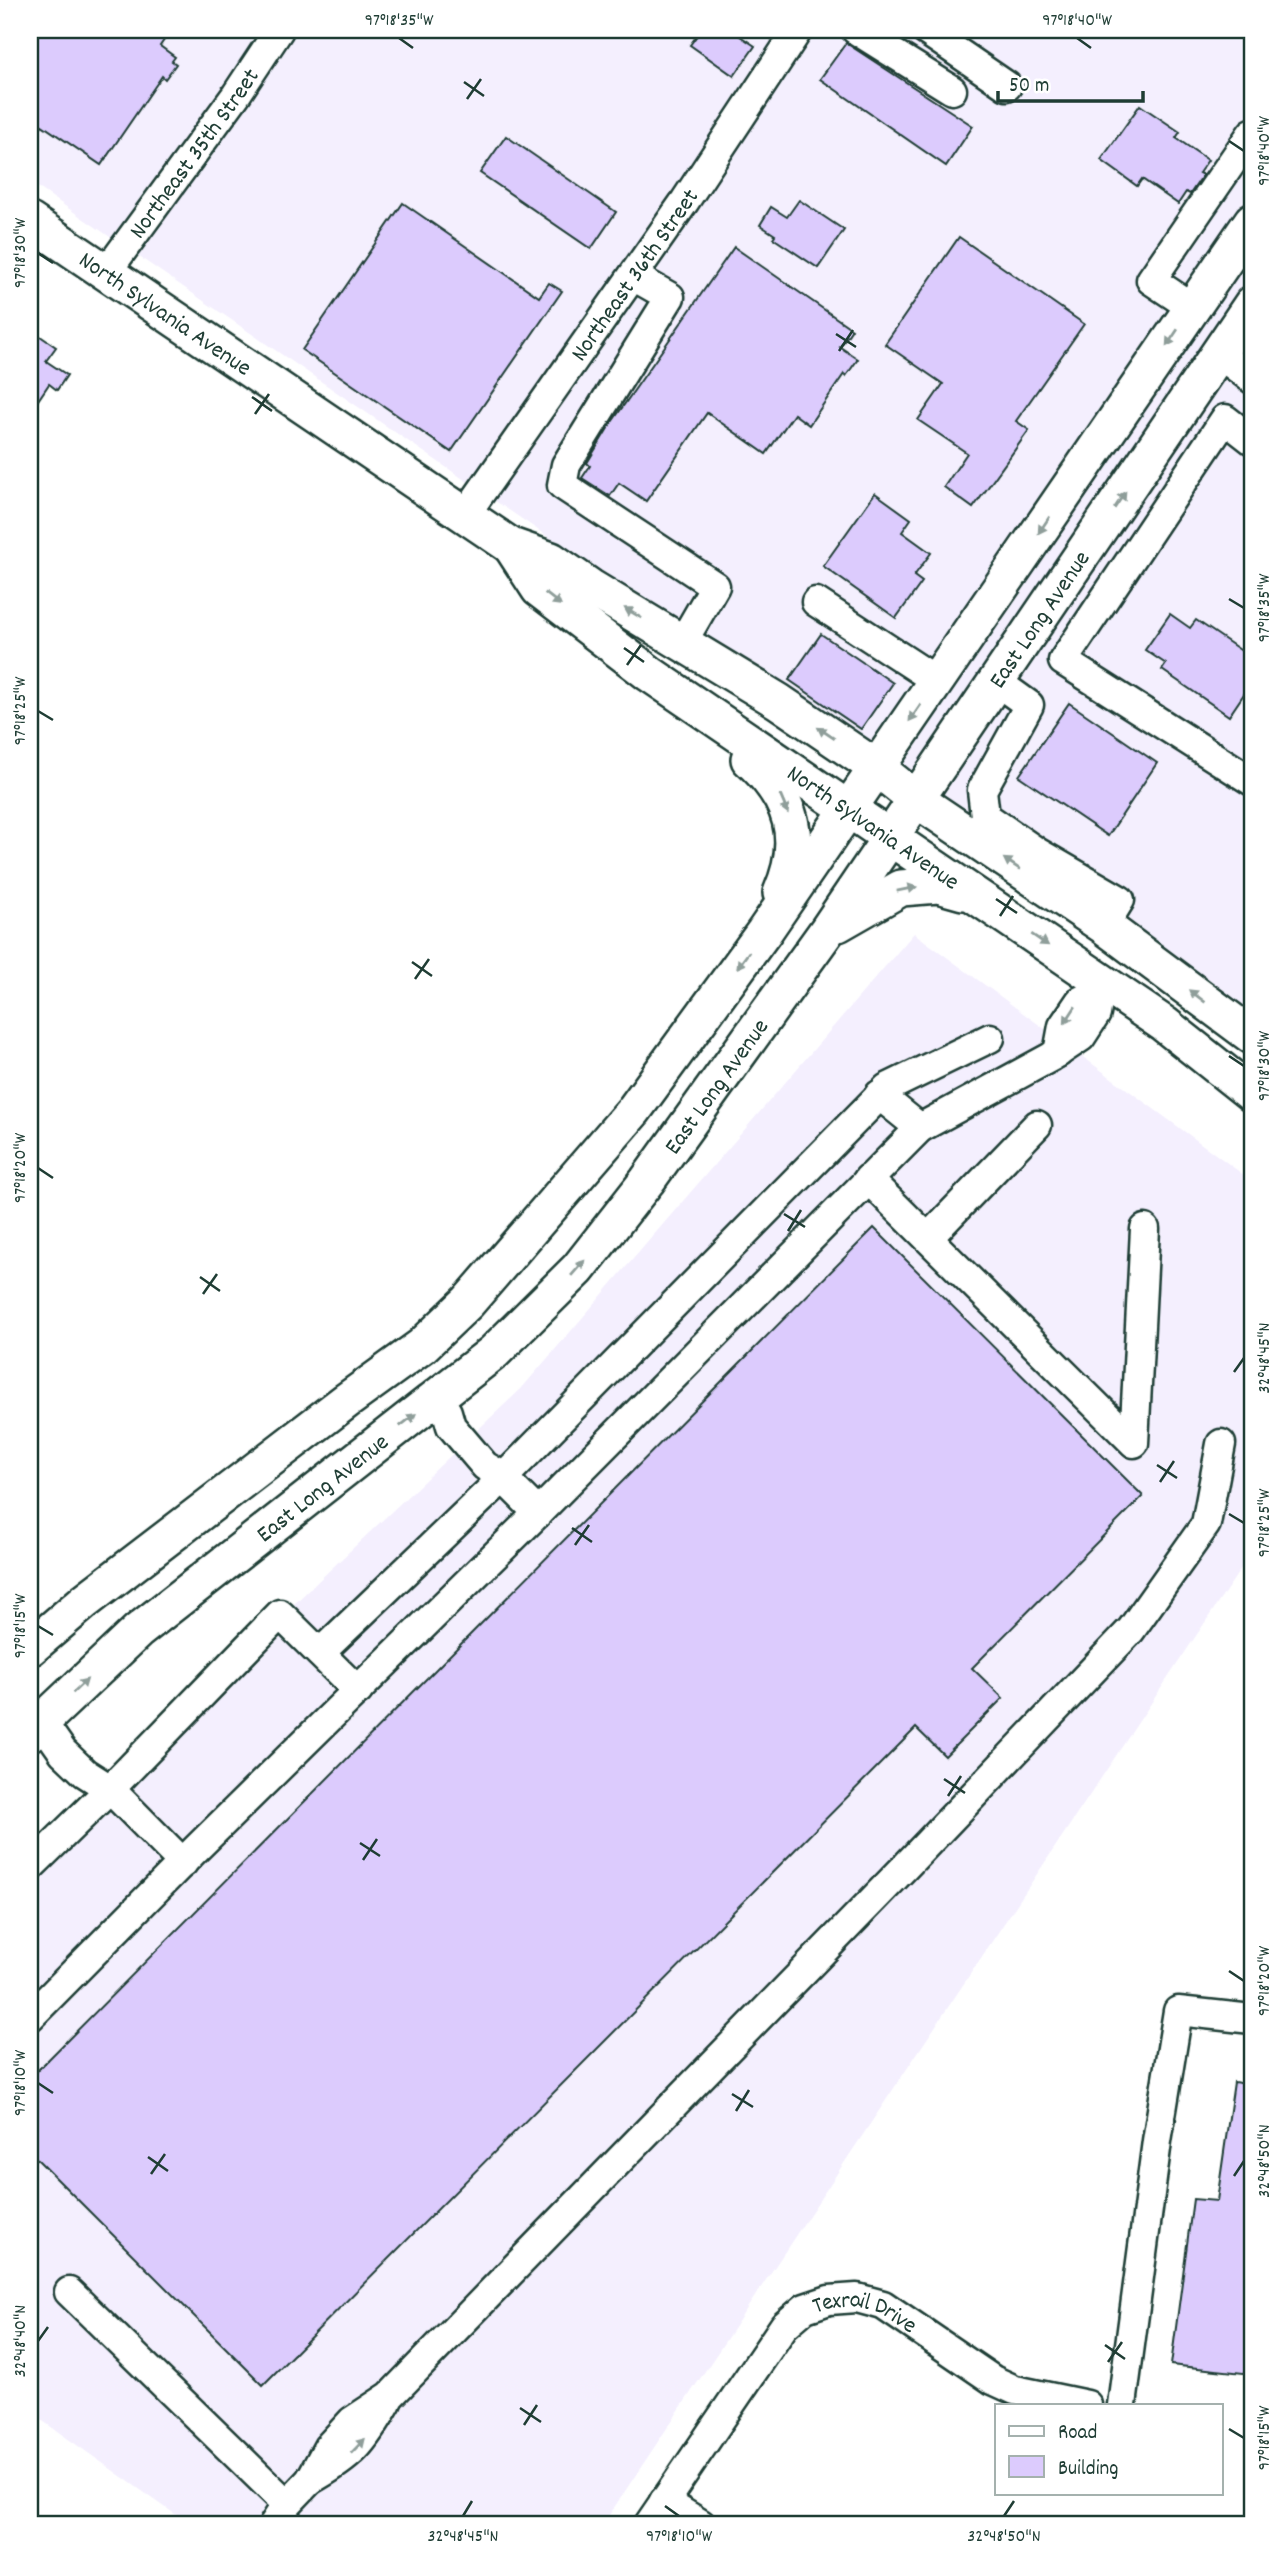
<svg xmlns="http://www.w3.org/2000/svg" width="1282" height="2554" viewBox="0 0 1282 2554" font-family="Dekko,sans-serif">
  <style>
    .built { fill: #f4effe }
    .building { fill: #dccbfd; stroke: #1f3d34; stroke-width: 2 }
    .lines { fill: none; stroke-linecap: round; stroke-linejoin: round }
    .minor-casing { stroke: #1f3d34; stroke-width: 33 }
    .major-casing { stroke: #1f3d34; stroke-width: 40 }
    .minor { stroke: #fff; stroke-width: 28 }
    .major { stroke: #fff; stroke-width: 35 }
    .oneway { fill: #8f9e9a }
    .ticks { fill: none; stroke: #1f3d34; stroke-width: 2.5 }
    .labels { text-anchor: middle; stroke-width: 7; stroke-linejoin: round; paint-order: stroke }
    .street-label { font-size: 24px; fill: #1f3d34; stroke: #fff }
    .neatline { fill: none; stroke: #1f3d34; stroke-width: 2.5 }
    .ticks-label { font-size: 18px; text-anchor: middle; fill: #1f3d34 }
  </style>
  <rect width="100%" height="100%" fill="#fff"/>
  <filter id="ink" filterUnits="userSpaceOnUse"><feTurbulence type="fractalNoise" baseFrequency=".0143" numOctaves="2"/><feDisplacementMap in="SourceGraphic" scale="14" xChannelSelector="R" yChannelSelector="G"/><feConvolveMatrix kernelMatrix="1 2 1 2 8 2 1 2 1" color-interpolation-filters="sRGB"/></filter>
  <g filter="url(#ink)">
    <g class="built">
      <polygon points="30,30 1252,30 1252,1017 854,734 583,561 30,182"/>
      <polygon points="914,933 1252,1181 1252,1552 603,2524 189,2524 30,2412 30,1854 521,1389"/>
    </g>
    <g class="building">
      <polygon points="30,30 171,30 160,46 175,57 172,61 176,64 165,79 162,76 101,165 42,125 30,143"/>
      <polygon points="701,30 731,30 755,46 734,76 690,45"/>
      <polygon points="846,43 973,126 946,166 820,79"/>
      <polygon points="1140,105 1180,132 1176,138 1208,160 1199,173 1203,175 1190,194 1186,192 1178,204 1142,179 1137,186 1101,160"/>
      <polygon points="506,136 616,212 591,249 480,173"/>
      <polygon points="799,200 844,230 818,268 773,238 775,235 760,225 771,207 787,217"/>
      <polygon points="403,203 539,297 549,283 562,291 451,452 302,350"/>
      <polygon points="959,237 1084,324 1016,421 1029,430 973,508 944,487 967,453 918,420 943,384 885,344"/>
      <polygon points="734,247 852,329 840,347 858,359 846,376 844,374 809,425 794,414 766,454 707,413 646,501 619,483 610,496 582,478 590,466 587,463 610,425"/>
      <polygon points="30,329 56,347 46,361 67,375 57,390 49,384 30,412"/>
      <polygon points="875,493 911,519 902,532 931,553 914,576 922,582 896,618 823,566"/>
      <polygon points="1170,614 1190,628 1196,620 1252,658 1252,682 1229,716 1162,670 1166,664 1145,650"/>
      <polygon points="821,634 893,683 861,729 789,680"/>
      <polygon points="1069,703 1157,763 1108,836 1019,776"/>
      <polygon points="874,1228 1143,1496 972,1668 1003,1698 945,1756 916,1728 263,2385 30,2152 30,2078"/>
      <polygon points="1234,2082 1252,2085 1252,2374 1171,2365 1193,2199 1217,2201"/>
    </g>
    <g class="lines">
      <g class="minor-casing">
        <g id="minor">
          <polyline points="856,30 952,90"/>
          <polyline points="925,30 1007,86"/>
          <path id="s1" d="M105,274L236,95L279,30"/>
          <polyline points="633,276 670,297 566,465 562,485 715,586 682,643"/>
          <polyline points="1193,308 1151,280 1252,133"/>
          <polyline points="1219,354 1252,379"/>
          <polyline points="1252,440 1225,419 1063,661 1252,781"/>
          <path id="s2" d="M465,515L685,201L798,30"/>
          <polyline points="816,602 937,681"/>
          <polyline points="997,682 1029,705 982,790 985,816 1037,852 1120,900 1104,926"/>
          <polyline points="1058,1053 1063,1026 1080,1001 1100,991"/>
          <polyline points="879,1095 920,1128"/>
          <polyline points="868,1179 1134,1443 1145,1229"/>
          <polyline points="928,1238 1037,1125"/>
          <polyline points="538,1513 920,1128 1051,1057 1081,1037 1096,1014 1100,991 1105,984"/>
          <polyline points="320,1653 503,1478 887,1088 990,1038"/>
          <polyline points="42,1722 63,1752 85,1773 110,1789 183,1863"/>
          <polyline points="30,1867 110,1789 280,1614 358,1691"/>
          <polyline points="30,2017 196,1849 538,1513 499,1474 485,1466 451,1426 447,1412 438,1397"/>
          <polyline points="69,2292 287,2504"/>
          <polyline points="1122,2405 1157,2141 1178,2011 1252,2019"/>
          <path d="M310,2480C353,2456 363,2444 387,2402"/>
          <polyline points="664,2501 701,2524"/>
          <polyline points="274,2524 287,2504 310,2480 328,2447 352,2421 390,2396 904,1868 1131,1630 1206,1524 1221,1444"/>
          <path id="s3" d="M649,2524L784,2326L805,2308L829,2300L857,2298L883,2305L993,2380L1015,2390L1087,2405"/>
        </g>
      </g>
      <g class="major-casing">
        <g id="major">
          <path id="s4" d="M30,221L511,546L551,560L590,587L778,701L877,768L917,800L1104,926L1252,1036"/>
          <path id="s5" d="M511,546L539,589L650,674L1164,1024L1252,1094"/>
          <path d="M749,759C792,798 805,839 781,893"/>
          <polyline points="838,924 901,888 938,885 963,892"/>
          <polyline points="30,1648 85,1601 346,1401 422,1346 468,1302 634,1110 764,932 1252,221"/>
          <path id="s6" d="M30,1733L138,1631L494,1352L578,1269L647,1181L826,932L1252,304"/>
        </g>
      </g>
      <use href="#minor" class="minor"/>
      <use href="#major" class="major"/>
    </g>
    <defs><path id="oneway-solid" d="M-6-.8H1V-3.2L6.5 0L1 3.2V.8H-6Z" transform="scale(1.75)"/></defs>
    <g class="oneway">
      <use href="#oneway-solid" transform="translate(1172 338) rotate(124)"/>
      <use href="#oneway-solid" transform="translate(1120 500) rotate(-56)"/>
      <use href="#oneway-solid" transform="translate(1044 525) rotate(124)"/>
      <use href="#oneway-solid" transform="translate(553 599) rotate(38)"/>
      <use href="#oneway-solid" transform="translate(633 613) rotate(-149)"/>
      <use href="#oneway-solid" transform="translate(915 713) rotate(125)"/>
      <use href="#oneway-solid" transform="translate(826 733) rotate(-146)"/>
      <use href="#oneway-solid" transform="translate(784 804) rotate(67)"/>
      <use href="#oneway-solid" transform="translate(1012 864) rotate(-146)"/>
      <use href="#oneway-solid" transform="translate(907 889) rotate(-12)"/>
      <use href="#oneway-solid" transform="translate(1040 940) rotate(34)"/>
      <use href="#oneway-solid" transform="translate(743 960) rotate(126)"/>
      <use href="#oneway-solid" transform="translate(1197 996) rotate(-143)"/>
      <use href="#oneway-solid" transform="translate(1070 1015) rotate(123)"/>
      <use href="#oneway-solid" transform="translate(578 1268) rotate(-49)"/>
      <use href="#oneway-solid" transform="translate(408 1420) rotate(-38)"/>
      <use href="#oneway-solid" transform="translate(80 1686) rotate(-43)"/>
      <use href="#oneway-solid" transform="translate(358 2446) rotate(-46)"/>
    </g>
  </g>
  <path class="ticks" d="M399,38L413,48M1077,38L1091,48M464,82L484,96M467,99L481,79M1229,141L1244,151M38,253L53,263M836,334L856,347M839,351L853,330M252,397L272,411M255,414L269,394M1229,599L1244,608M624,648L644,662M627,665L641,645M38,711L53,720M996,899L1017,913M1000,916L1013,896M412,962L432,976M415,979L429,959M1229,1056L1244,1066M38,1168L53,1178M784,1214L805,1227M788,1231L801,1210M200,1277L220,1291M203,1294L217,1274M1234,1372L1244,1358M1157,1465L1177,1478M1160,1482L1174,1461M1229,1514L1244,1523M572,1528L592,1542M575,1545L589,1525M38,1626L53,1635M944,1779L965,1793M948,1796L961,1776M360,1843L380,1856M363,1860L377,1839M1229,1971L1244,1981M38,2083L53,2093M732,2094L753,2107M736,2111L749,2090M148,2157L168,2171M151,2174L165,2154M1234,2176L1244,2161M38,2341L48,2327M1105,2345L1125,2359M1108,2362L1122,2342M520,2408L541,2422M524,2425L537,2405M1229,2429L1244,2438M665,2506L679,2516M463,2516L472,2501M1004,2516L1014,2501"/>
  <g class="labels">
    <g class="street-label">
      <text dy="8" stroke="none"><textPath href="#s1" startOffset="150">Northeast 35th Street</textPath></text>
      <text dy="8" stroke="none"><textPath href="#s2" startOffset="294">Northeast 36th Street</textPath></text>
      <text dy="8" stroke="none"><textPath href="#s4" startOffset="164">North Sylvania Avenue</textPath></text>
      <text dy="8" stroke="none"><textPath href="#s6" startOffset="1516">East Long Avenue</textPath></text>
      <text dy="8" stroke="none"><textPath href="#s5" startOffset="462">North Sylvania Avenue</textPath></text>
      <text dy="8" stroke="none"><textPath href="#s6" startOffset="948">East Long Avenue</textPath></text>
      <text dy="8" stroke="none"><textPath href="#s6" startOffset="382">East Long Avenue</textPath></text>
      <text dy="8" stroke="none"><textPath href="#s3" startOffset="331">Texrail Drive</textPath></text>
    </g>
  </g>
  <rect width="1282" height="2554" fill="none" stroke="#fff" stroke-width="77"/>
  <rect x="995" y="2404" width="228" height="91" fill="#ffffff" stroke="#a5b1ae" stroke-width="2"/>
  <rect x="1009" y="2426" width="35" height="10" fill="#ffffff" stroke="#a5b1ae" stroke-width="2"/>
  <text x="1058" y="2438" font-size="21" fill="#1f3d34">Road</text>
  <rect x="1009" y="2456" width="35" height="21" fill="#dccbfd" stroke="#a5b1ae" stroke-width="2"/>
  <text x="1058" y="2474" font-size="21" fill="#1f3d34">Building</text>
  <path d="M998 91v10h145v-10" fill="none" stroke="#1f3d34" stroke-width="3.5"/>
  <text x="1009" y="91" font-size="21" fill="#1f3d34" stroke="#ffffff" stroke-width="5" paint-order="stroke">50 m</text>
  <rect x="38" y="38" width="1206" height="2478" class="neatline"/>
  <g class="ticks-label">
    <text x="399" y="25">97°18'35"W</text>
    <text x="1077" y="25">97°18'40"W</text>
    <text transform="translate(1263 151) rotate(-90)" y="6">97°18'40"W</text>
    <text transform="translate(19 253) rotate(-90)" y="6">97°18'30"W</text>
    <text transform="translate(1263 608) rotate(-90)" y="6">97°18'35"W</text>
    <text transform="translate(19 711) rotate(-90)" y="6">97°18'25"W</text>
    <text transform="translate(1263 1066) rotate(-90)" y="6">97°18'30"W</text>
    <text transform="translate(19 1168) rotate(-90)" y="6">97°18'20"W</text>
    <text transform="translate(1263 1358) rotate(-90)" y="6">32°48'45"N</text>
    <text transform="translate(1263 1523) rotate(-90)" y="6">97°18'25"W</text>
    <text transform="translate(19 1626) rotate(-90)" y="6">97°18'15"W</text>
    <text transform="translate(1263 1981) rotate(-90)" y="6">97°18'20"W</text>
    <text transform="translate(19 2083) rotate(-90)" y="6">97°18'10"W</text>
    <text transform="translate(1263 2161) rotate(-90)" y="6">32°48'50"N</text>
    <text transform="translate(19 2341) rotate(-90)" y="6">32°48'40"N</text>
    <text transform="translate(1263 2438) rotate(-90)" y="6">97°18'15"W</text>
    <text x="463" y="2541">32°48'45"N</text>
    <text x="679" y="2541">97°18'10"W</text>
    <text x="1004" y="2541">32°48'50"N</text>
  </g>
</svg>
